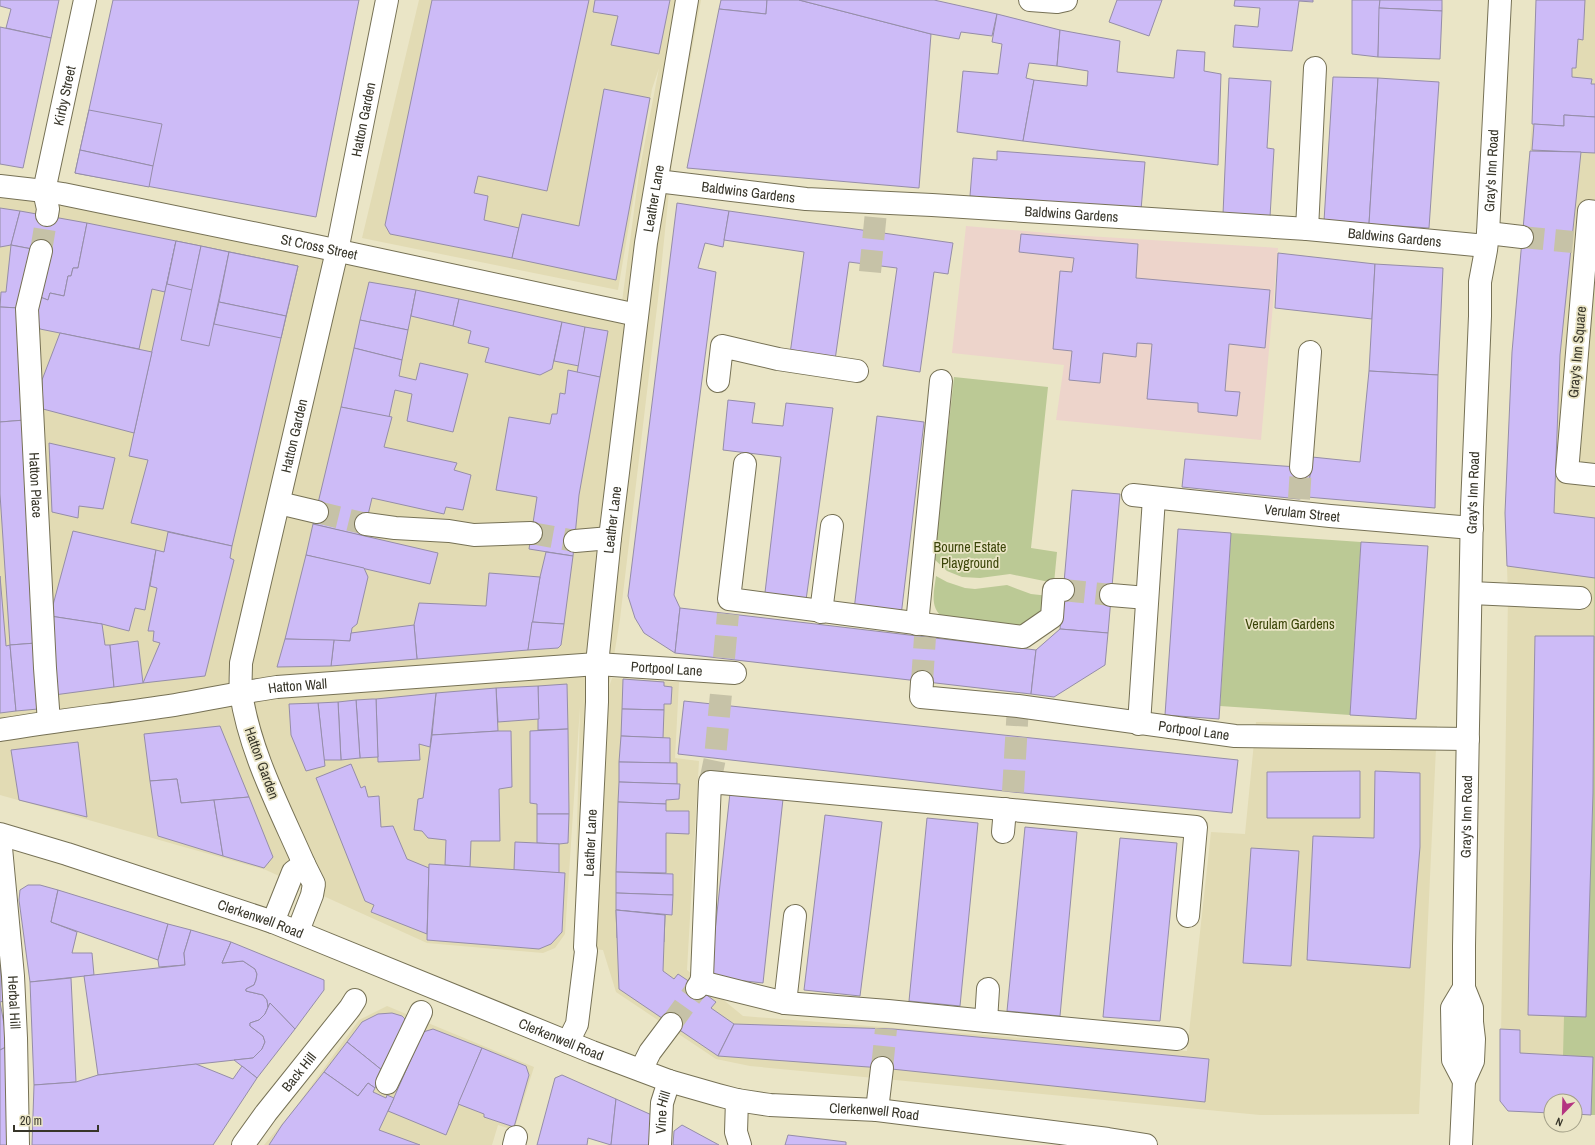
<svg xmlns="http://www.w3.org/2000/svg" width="1595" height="1145" viewBox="0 0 1595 1145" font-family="'Archivo Narrow',sans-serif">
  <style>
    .built { fill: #e2dbb4 }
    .education { fill: #edd4cb }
    .green { fill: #bbc995 }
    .building { fill: #cdbbf7; stroke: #958da8 }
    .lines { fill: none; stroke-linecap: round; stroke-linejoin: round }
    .minor-tunnel { stroke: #c6c2a7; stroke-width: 22; stroke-dasharray: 22 11; stroke-linecap: butt }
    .minor-casing { stroke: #767155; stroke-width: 24 }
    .major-casing { stroke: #767155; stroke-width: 24 }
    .minor { stroke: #fff; stroke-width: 22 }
    .major { stroke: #fff; stroke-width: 22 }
    .labels { text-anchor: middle; stroke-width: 3.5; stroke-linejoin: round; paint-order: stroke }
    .street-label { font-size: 14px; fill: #373529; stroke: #eae5c6 }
    .park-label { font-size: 14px; fill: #3b4508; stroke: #eae5c6 }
  </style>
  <rect width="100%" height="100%" fill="#eae5c6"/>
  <g class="built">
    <polygon points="419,0 701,0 673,153 658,299 620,619 609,687 612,678 679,682 675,758 699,761 687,970 743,1016 1187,1051 1211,832 1245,834 1256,722 1437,726 1419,1114 1260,1115 750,1066 716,1059 616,992 603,950 574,947 580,707 565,934 555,948 543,953 427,943 266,870 0,795 0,192 620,317 639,173 659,68 652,89 618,290 362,238"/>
    <polygon points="1536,0 1595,0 1595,1115 1575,1114 1575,1101 1551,1101 1551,1113 1508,1111 1500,1101 1508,595 1505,513 1512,352 1519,284 1532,124"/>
    <polygon points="387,1006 534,1067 514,1130 498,1125 492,1145 264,1145 293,1111 359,1020"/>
  </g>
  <polygon class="education" points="966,226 1071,235 1278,248 1261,440 1056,420 1064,365 952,353"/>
  <g class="green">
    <polygon points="954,377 1048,387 1031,548 1057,552 1054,583 1010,574 980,578 962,577 947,571 934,559"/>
    <polygon points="1231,533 1361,542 1350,715 1220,706"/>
    <path d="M936,576L947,582L965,588L975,589L1007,585L1031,594L1049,596L1047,609L1019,630L944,618C929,608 934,592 936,576Z"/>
    <polygon points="1594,578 1595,578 1595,1115 1591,1115 1593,1057 1563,1056 1564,1016 1586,1017 1593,793"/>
  </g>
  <g class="building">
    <polygon points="0,0 59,0 51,38 6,28 11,9 0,6"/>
    <polygon points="113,0 359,0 316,217 75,173"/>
    <polygon points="432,0 589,0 547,191 478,176 474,193 488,196 484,220 519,228 512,258 390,234 385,225"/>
    <polygon points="595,0 670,0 659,54 611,45 618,16 593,12"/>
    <polygon points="721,0 767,0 766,14 719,9"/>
    <polygon points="767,0 799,0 931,34 919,188 687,168 719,9 766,14"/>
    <polygon points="799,0 934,0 997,14 992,36 961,32 959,39 931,34"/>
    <polygon points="1117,0 1162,0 1149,36 1109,22"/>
    <polygon points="1235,0 1313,0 1313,2 1299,1 1292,51 1233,47 1235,25 1258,27 1260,8 1234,6"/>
    <polygon points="1352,0 1380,0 1378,57 1352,54"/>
    <polygon points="1380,0 1442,0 1442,11 1379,8"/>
    <polygon points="1536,0 1585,0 1583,40 1578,39 1576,68 1572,68 1572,77 1592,79 1591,84 1595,84 1595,117 1564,115 1564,126 1532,124"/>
    <polygon points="1379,8 1442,11 1440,59 1378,57"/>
    <polygon points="997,14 1060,30 1057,66 1029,63 1026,78 1034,80 1023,141 957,132 963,71 998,74 1002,44 992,42"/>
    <polygon points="0,27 51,38 23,168 0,164"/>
    <polygon points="1060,30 1120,41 1117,72 1174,78 1177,50 1205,52 1204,71 1221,74 1218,165 1023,141 1034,80 1087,86 1088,71 1057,66"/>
    <polygon points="1333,77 1378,78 1369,224 1324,221"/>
    <polygon points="1229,78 1271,81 1267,148 1274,149 1270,217 1223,214"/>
    <polygon points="1378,78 1439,82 1429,228 1369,224"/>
    <polygon points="604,89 650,98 616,280 512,258 522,214 579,226"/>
    <polygon points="89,110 162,124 153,166 80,150"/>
    <polygon points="1564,115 1595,117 1595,153 1532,150 1534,124 1564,126"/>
    <polygon points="80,150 153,166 149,187 75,173"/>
    <polygon points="997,151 1145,162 1141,210 970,196 973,158 997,160"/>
    <polygon points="1530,151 1581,152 1560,355 1554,513 1595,518 1595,578 1507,566 1505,513 1512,352"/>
    <polygon points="677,203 729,211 723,247 705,243 698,268 716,272 674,595 680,608 675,653 644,633 635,618 628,596"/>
    <polygon points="0,208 20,211 11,245 0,247"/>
    <polygon points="20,211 87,223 78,268 73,268 71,276 68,276 64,296 50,293 48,300 40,297 32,249 11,245"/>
    <polygon points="729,211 953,243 948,274 934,272 920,372 883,366 897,268 849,262 835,360 790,354 804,252 724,240"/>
    <polygon points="87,223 176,241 165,292 152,289 139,349 40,329 35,316 40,297 48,300 50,293 64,296 68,276 71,276 73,268 78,268"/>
    <polygon points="1021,234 1138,244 1136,278 1270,290 1265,348 1229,344 1225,391 1240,392 1237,416 1198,412 1198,403 1147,399 1152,344 1137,343 1136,357 1103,353 1100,383 1069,380 1072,351 1053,349 1060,271 1072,272 1074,258 1019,252"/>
    <polygon points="176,241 298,266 232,546 131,523 148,460 129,456"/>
    <polygon points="176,241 201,246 192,290 167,284"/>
    <polygon points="11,245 32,249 19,308 0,307 1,292 6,292"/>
    <polygon points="201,246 229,252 209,346 181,340"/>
    <polygon points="229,252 298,266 286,316 219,302"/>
    <polygon points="1278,253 1375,264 1372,319 1275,308"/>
    <polygon points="1375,264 1443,268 1438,375 1369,371"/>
    <polygon points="369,282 416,290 408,330 360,320"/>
    <polygon points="416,290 459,299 453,326 411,316"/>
    <polygon points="459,299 562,322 552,369 540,375 485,362 489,348 468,343 471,331 453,326"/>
    <polygon points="219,302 286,316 281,338 214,324"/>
    <polygon points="0,307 19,308 25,420 0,422"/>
    <polygon points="360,320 408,330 402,360 354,348"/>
    <polygon points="562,322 585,327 579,366 554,361"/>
    <polygon points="585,327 608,331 600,377 577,373"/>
    <polygon points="60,333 152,352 134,433 43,409 42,380"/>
    <polygon points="354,348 402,360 399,376 416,380 420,363 468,374 453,432 407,421 412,394 395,390 389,417 341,407"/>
    <polygon points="568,370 600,377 579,495 573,556 529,549 537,497 496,490 509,417 550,424 552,414 557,414 560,393 565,394"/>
    <polygon points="1369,371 1438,375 1435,508 1307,497 1312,457 1360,462"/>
    <polygon points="728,400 755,403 752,423 783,426 786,403 833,408 805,607 764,601 781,457 723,450"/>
    <polygon points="341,407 392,417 384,447 457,463 454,470 471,475 463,510 446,507 444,514 372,498 363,536 313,524"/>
    <polygon points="877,416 924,422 901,616 854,610"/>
    <polygon points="25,420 36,643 10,645 0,494 0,422"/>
    <polygon points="49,443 115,458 103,509 79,506 78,518 52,512"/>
    <polygon points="1185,459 1311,468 1307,497 1299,499 1182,487"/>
    <polygon points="1072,490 1120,494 1108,633 1060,629"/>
    <polygon points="313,524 438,553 430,584 306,555"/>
    <polygon points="1178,529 1231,533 1219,719 1165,715"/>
    <polygon points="73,531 156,550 145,610 135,608 129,631 102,624 50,616"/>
    <polygon points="168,532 232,546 230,558 234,560 205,676 143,683 160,643 153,641 154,631 148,631 157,588 150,586 156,550 164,552"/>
    <polygon points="1361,542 1428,546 1416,719 1350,715"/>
    <polygon points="546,552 573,556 564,624 532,622 540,577"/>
    <polygon points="306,555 364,568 368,577 357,624 352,628 350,641 285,639"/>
    <polygon points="489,573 540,577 528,650 417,659 414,625 419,603 486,606"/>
    <polygon points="0,576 6,646 10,645 16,711 0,713"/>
    <polygon points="680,608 1036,650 1031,694 675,653"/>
    <polygon points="50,616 102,624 105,645 110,645 114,687 54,695"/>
    <polygon points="532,622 564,624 561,645 558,648 528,650"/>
    <polygon points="414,625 417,659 331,666 334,640 350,641 351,633"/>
    <polygon points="1060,629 1108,633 1105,665 1054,697 1031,694 1036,650"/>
    <polygon points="1535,636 1594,636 1593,793 1586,1017 1528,1015"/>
    <polygon points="285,639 334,640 331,666 277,667"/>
    <polygon points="138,641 143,683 114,687 110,645"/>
    <polygon points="36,643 38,709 16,711 10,645"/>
    <polygon points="623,679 664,682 664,686 672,687 671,704 664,704 664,710 622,709"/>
    <polygon points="567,684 568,729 538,730 538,686"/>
    <polygon points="538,686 539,719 498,722 496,688"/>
    <polygon points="496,688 498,731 432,735 436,693"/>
    <polygon points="436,693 430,747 419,744 420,760 378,762 376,699"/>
    <polygon points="372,699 376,699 378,757 360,758 356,700"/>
    <polygon points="356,700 360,758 341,760 338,702"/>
    <polygon points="684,701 1238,760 1232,813 1013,792 678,754"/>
    <polygon points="338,702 341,760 324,760 318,703"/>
    <polygon points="318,703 325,766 306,771 291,735 289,704"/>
    <polygon points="622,709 664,710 663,738 621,736"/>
    <polygon points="220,726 249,797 181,803 177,779 150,781 144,734"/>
    <polygon points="568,729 569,814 537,814 537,804 530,803 530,731"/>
    <polygon points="498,731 511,731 512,787 499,789 500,841 471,841 470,867 445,865 446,840 428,838 422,831 414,830 418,799 423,798 432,735"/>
    <polygon points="621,736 670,738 670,763 619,762"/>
    <polygon points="78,742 87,817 19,800 11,750"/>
    <polygon points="619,762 677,763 677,784 619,782"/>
    <polygon points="351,764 361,788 365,786 368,797 379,796 381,827 393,826 407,859 429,868 427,934 371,912 374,905 365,901 316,778"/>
    <polygon points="1360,771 1360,818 1267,818 1267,772"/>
    <polygon points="1375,771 1420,773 1420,847 1410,968 1307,960 1313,836 1374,838"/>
    <polygon points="177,779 181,803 214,800 223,856 158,836 150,781"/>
    <polygon points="619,782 680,784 679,799 666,800 666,804 618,802"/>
    <polygon points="730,793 783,799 763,983 710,977"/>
    <polygon points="249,797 273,857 264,868 223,856 214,800"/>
    <polygon points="618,802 666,804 666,811 689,811 689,834 666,833 666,873 616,872"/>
    <polygon points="537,814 569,814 568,843 559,844 537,843"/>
    <polygon points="825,815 882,822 860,996 804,990"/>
    <polygon points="927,818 978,823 960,1006 909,1001"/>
    <polygon points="1025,827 1077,832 1060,1016 1007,1011"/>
    <polygon points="1120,838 1177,843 1160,1021 1103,1017"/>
    <polygon points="515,842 559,844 559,873 514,870"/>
    <polygon points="1251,848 1299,851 1291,966 1243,963"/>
    <polygon points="429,864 565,873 562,932 551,944 539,949 427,940"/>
    <polygon points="616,872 673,874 673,895 616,893"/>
    <polygon points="28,885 40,885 58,890 51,922 77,932 72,953 92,953 94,975 30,982 19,900 20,890"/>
    <polygon points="58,890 168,924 158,960 51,922"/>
    <polygon points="616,893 673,895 672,915 616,910"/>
    <polygon points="616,910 665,915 664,942 617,938"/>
    <polygon points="616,910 665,915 663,971 674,979 678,974 687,980 716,1002 711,1008 734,1024 718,1056 619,989"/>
    <polygon points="168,924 191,930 184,953 185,965 159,967 158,960"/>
    <polygon points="191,930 231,942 222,963 243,961 255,969 257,974 256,980 254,985 246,989 246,991 263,995 267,1000 268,1007 265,1014 259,1020 250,1023 250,1026 263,1036 265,1042 262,1049 253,1058 98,1075 84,976 185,965 184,953"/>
    <polygon points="231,942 324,980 324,990 295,1029 270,1003 268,1007 267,1000 263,995 246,991 246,989 254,985 256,980 257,974 255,969 243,961 222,963"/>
    <polygon points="0,966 4,1001 0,1002"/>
    <polygon points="71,978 76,1082 34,1085 30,982"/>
    <polygon points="0,1002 8,1046 0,1050"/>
    <polygon points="270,1003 295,1029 257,1078 234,1060 253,1058 262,1049 265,1042 263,1036 250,1026 250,1023 259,1020 265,1014"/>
    <polygon points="392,1013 402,1016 405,1019 405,1023 383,1071 347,1042 362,1022 378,1014"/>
    <polygon points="734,1024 893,1029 1209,1059 1205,1102 882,1068 718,1056"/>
    <polygon points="433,1029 482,1048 446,1135 388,1111 423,1032"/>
    <polygon points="1500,1029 1520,1030 1520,1053 1593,1057 1591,1115 1575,1114 1575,1101 1551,1101 1551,1113 1508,1111 1500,1101"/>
    <polygon points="347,1042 383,1071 375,1088 368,1083 358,1096 324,1072"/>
    <polygon points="8,1046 8,1145 0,1145 0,1050"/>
    <polygon points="482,1048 526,1066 529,1075 514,1127 484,1117 484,1114 458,1104"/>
    <polygon points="196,1064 233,1079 242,1066 257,1078 213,1145 32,1145 34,1085 76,1082 98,1075"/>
    <polygon points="324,1072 358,1096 368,1083 375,1088 373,1092 386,1098 387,1095 394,1098 379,1130 420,1145 269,1145 282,1125"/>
    <polygon points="562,1075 616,1099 611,1145 588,1138 587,1145 537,1145 555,1078"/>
    <polygon points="616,1099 654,1116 653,1145 611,1145"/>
    <polygon points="682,1125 719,1145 673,1145 674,1131"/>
    <polygon points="788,1135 846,1142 846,1145 785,1145"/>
  </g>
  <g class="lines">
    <g class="minor-tunnel">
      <polyline points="1522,237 1573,242"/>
      <polyline points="41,251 47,215"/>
      <polyline points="870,272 877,202"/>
      <polyline points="1299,499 1301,467"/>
      <polyline points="317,512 366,524"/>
      <polyline points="531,533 575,541"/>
      <polyline points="1063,590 1111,595"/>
      <polyline points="724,658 728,614"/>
      <polyline points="922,682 925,637"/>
      <polyline points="710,782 715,758 723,672"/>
      <polyline points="1013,792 1018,706"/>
      <polyline points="671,1024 697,988"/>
      <polyline points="882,1068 886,1029"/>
    </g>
    <g class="minor-casing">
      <g id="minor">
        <polyline points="1030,0 1057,2 1066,0"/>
        <path id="s1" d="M657,181L806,199L932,205L1307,229L1486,246"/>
        <path id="s2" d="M0,186L44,191L63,194L316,246L637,315"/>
        <polyline points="1595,212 1589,211 1567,472 1595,475"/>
        <path id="s3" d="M47,215L48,209L44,191L85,0"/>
        <polyline points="1307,229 1315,68"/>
        <polyline points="1488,233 1522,237"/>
        <path id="s4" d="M41,251L27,309L45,668L49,722"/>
        <polyline points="718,381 722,346 778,359 857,371"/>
        <polyline points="745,464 729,599 1023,637 1052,617 1054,590 1063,590"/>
        <polyline points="1301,467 1310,352"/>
        <path id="s5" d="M1133,495L1330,516L1472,528"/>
        <polyline points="279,503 317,512"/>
        <polyline points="366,524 395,528 449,531 474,535 531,533"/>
        <polyline points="575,541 610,538"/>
        <polyline points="1471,593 1580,598"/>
        <polyline points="1111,595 1147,598"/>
        <polyline points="821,612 832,526"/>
        <polyline points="917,624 941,381"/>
        <path id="s6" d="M922,682L921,697L1018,706L1235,736L1468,739"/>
        <polyline points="1139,724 1154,498"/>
        <path id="s7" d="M0,730C58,720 117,714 175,705C209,699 243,692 277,687L597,664L735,673"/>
        <polyline points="1003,832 1005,809"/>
        <path id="s8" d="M0,837L13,976L16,1038L18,1145"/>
        <polyline points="701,982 785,1003 888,1011 986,1021 1177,1039"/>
        <polyline points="697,988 701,982 702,977 710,782 1196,827 1188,916"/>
        <polyline points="785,1003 795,916"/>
        <polyline points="986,1021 988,989"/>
        <path id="s9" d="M568,1042L577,1024L586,951L585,947L597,702V664L610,538L646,243L687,0"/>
        <polyline points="641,1070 650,1052 671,1024"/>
        <polyline points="387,1083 421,1012"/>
        <polyline points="737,1100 736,1132 740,1145"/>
        <polyline points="877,1110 882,1068"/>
        <path id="s10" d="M243,1145L266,1113L350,1008L355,1000"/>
        <polyline points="514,1145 516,1137"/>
        <path id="s11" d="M660,1145L662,1103L669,1081"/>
      </g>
    </g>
    <g class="major-casing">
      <g id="major">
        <path id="s12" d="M0,834L67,854L273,922L592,1052L669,1081L718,1095L737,1100L770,1105L877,1110L1108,1139L1146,1145"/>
        <path id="s13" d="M304,864C280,809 250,753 241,693C240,684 241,673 241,663L337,251L387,0"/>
        <polyline points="273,922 293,872 304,864 314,884 312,895 298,931"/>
        <polyline points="1464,1081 1453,1060 1452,1008 1464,988"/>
        <path id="s14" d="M1461,1145L1464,1081L1473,1061L1474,1039L1472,1022V1008L1464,988V946L1472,507L1480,316V282L1486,250L1488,233L1500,0"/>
      </g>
    </g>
    <use href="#minor" class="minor"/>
    <use href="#major" class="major"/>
  </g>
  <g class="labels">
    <g class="street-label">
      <text dy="5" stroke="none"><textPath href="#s3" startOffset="122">Kirby Street</textPath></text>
      <text dy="5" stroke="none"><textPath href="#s13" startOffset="770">Hatton Garden</textPath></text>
      <text dy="5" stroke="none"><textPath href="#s14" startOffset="979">Gray's Inn Road</textPath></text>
      <text dy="5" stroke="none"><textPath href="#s1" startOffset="92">Baldwins Gardens</textPath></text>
      <text dy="5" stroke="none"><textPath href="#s9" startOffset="850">Leather Lane</textPath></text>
      <text dy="5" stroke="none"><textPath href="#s1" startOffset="416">Baldwins Gardens</textPath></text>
      <text dy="5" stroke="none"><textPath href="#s1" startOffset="740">Baldwins Gardens</textPath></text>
      <text dy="5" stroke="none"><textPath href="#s2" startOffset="325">St Cross Street</textPath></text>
      <text transform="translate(1577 352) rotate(-85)" y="5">Gray's Inn Square</text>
      <text dy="5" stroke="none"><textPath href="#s13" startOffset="446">Hatton Garden</textPath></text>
      <text dy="5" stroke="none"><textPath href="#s4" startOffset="236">Hatton Place</textPath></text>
      <text dy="5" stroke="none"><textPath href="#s14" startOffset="656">Gray's Inn Road</textPath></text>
      <text dy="5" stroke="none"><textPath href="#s5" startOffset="170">Verulam Street</textPath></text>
      <text dy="5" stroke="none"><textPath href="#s9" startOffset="526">Leather Lane</textPath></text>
      <text dy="5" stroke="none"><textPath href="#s7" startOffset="671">Portpool Lane</textPath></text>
      <text dy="5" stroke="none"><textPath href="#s7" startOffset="301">Hatton Wall</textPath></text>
      <text dy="5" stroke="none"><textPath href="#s6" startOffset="290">Portpool Lane</textPath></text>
      <text transform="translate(262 763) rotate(70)" y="5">Hatton Garden</text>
      <text dy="5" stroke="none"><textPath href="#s14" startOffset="332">Gray's Inn Road</textPath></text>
      <text dy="5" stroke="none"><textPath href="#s9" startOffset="202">Leather Lane</textPath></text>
      <text dy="5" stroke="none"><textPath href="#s12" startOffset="274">Clerkenwell Road</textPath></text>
      <text dy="5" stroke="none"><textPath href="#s8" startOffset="166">Herbal Hill</textPath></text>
      <text dy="5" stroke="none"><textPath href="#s12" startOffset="598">Clerkenwell Road</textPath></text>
      <text dy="5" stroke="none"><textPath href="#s10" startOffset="92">Back Hill</textPath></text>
      <text dy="5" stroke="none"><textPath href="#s12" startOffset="922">Clerkenwell Road</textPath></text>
      <text dy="5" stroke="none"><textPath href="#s11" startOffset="33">Vine Hill</textPath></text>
    </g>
    <g class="park-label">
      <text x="970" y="552">Bourne Estate<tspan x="970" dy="16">Playground</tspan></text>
      <text x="1290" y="629">Verulam Gardens</text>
    </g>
  </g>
  <g transform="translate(1563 1113) rotate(203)"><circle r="19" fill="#eae5c6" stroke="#a29f87"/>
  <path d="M0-3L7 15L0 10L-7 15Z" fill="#b43481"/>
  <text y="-6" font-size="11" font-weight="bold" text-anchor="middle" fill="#373529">N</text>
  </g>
  <path d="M14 1125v6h84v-6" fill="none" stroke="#373529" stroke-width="2"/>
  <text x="20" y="1125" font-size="12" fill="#373529" stroke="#eae5c6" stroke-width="3" paint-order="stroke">20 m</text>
</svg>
